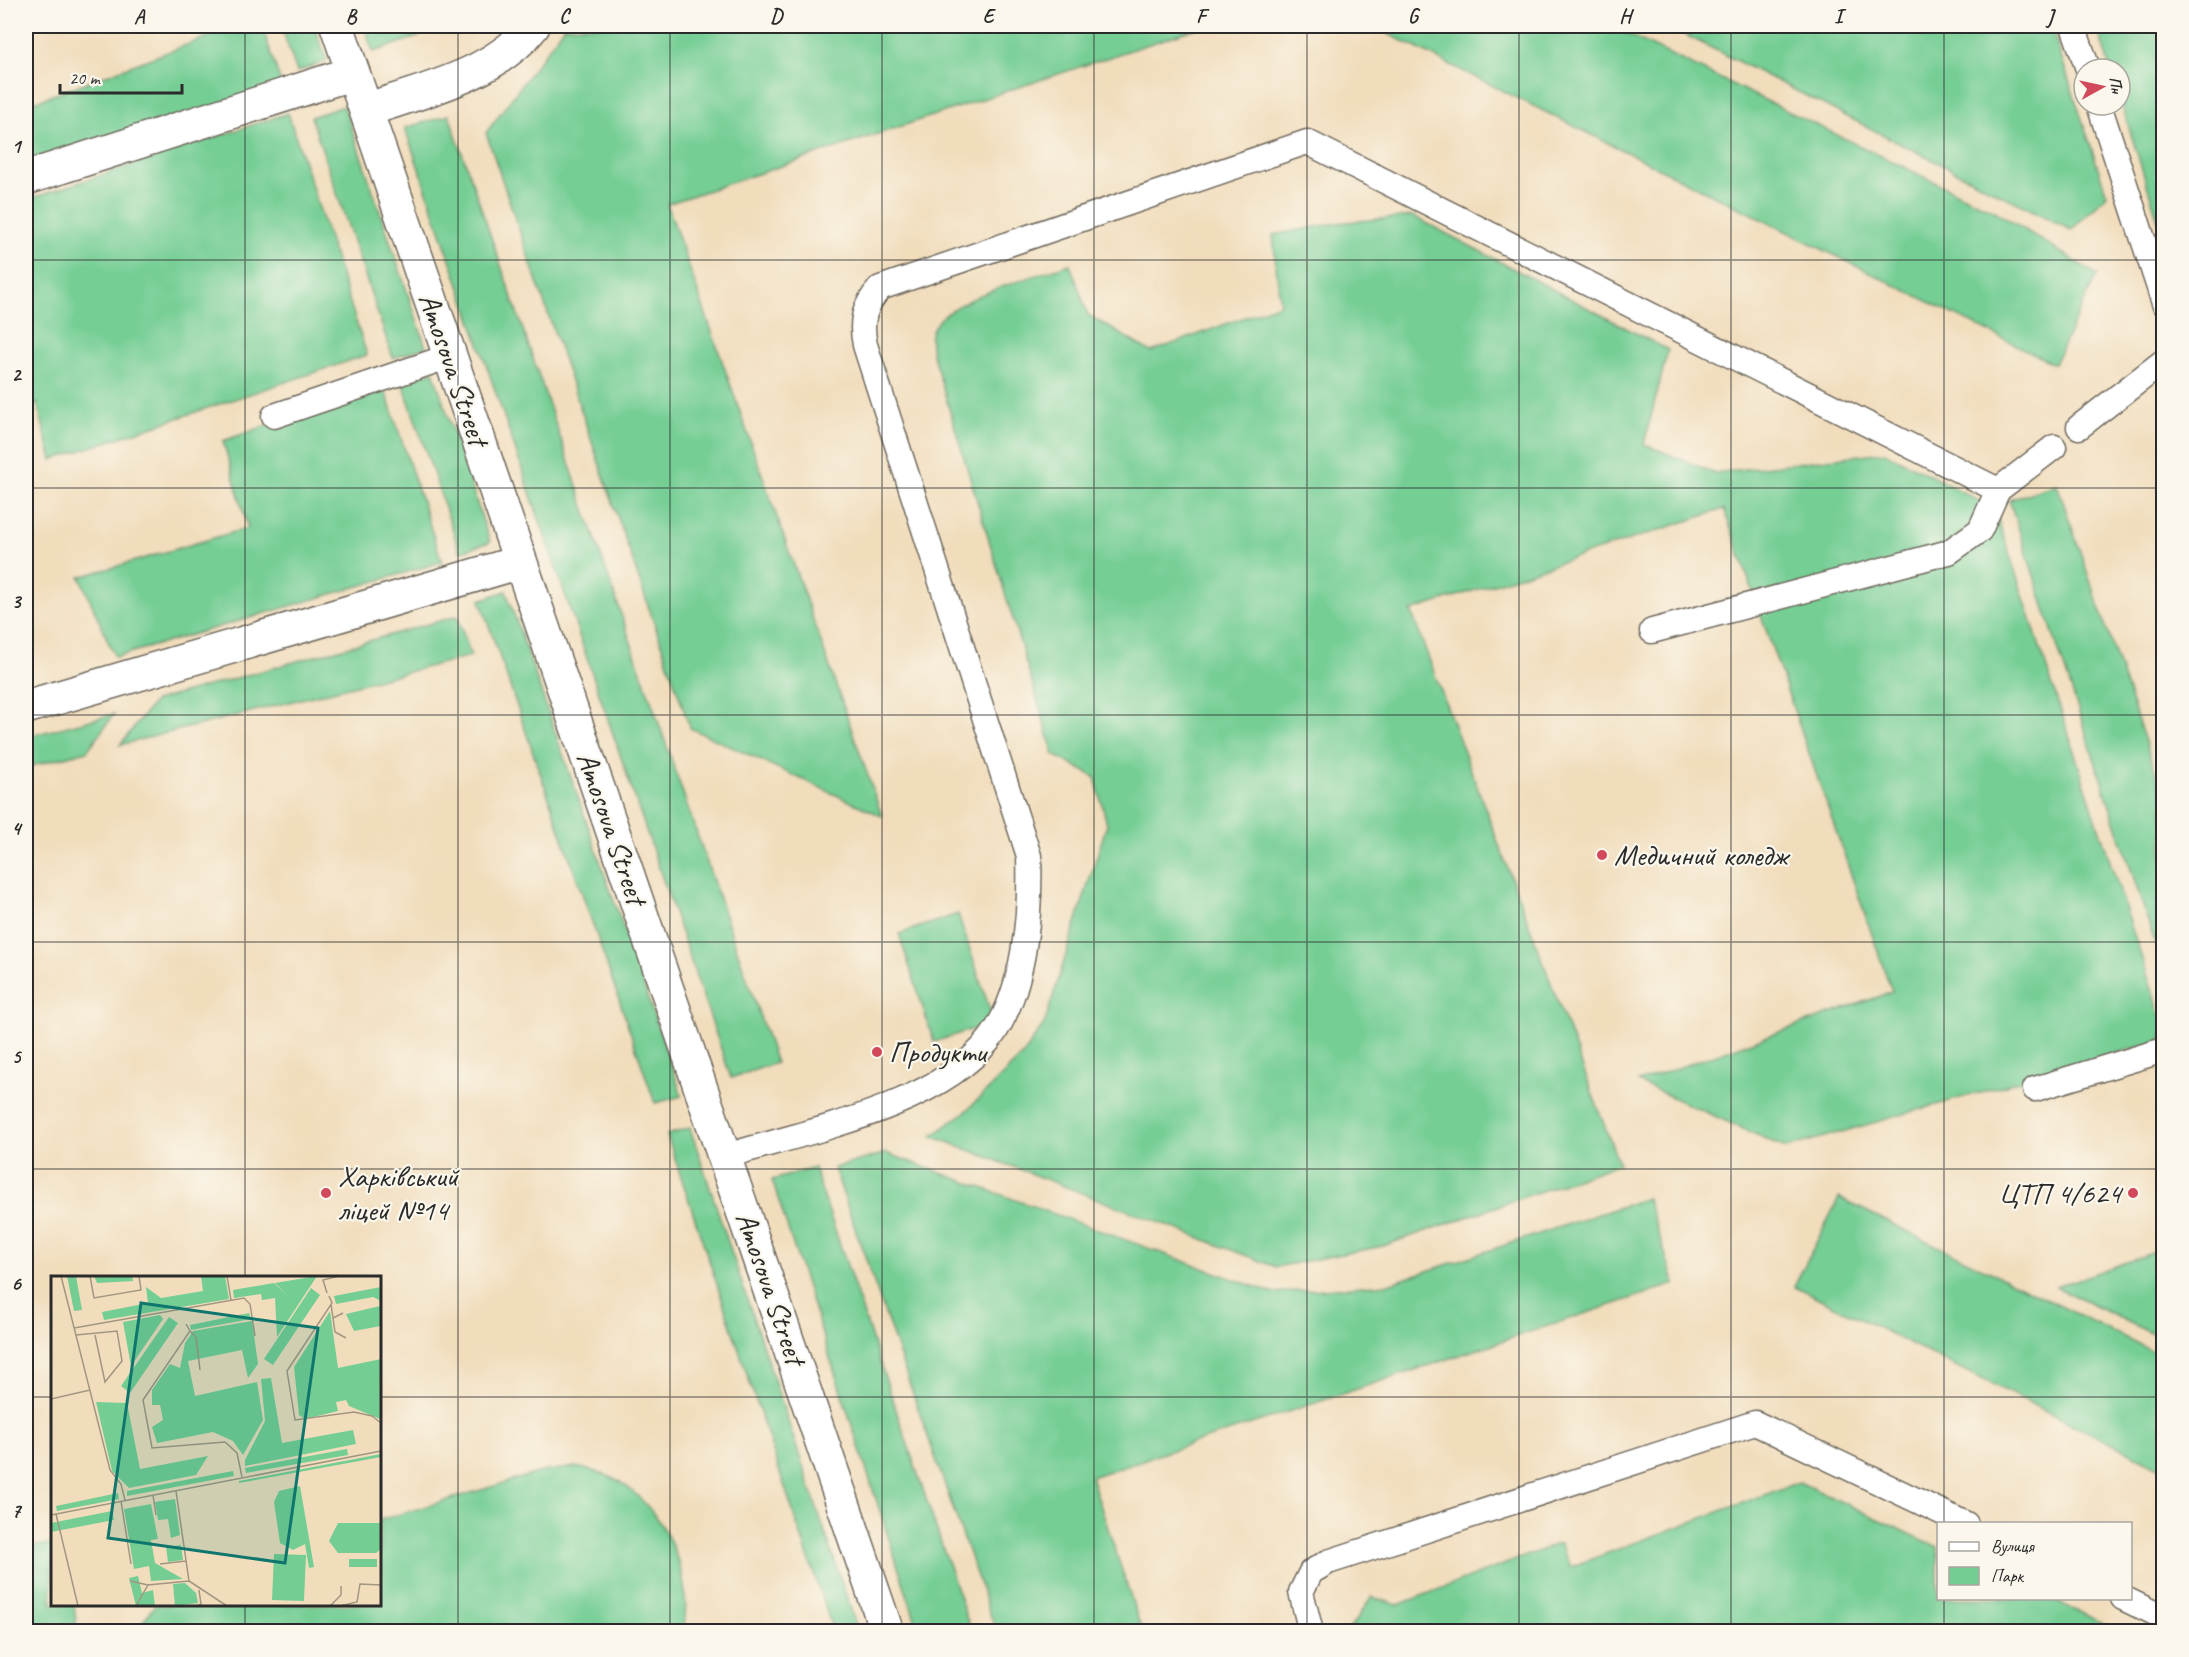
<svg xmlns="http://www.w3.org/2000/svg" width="2189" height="1657" viewBox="0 0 2189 1657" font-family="Caveat,sans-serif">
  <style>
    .green { fill: #74ce94; stroke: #507c60; stroke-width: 1.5 }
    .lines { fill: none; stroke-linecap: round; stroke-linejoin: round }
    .service-casing { stroke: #70695e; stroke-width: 27 }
    .minor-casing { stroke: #70695e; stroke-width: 36 }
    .tertiary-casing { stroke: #70695e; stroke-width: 36 }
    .service { stroke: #fff; stroke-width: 24 }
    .minor { stroke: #fff; stroke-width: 33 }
    .tertiary { stroke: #fff; stroke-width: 33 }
    .grid { fill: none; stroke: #2b2b2b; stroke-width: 1.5; stroke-opacity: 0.55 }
    .poi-dot { fill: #d1495b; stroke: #fbf7ec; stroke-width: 2 }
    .labels { text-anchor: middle; stroke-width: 4.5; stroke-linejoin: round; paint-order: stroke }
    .street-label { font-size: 30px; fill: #2b2b2b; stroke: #fbf7ec }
    .poi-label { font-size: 30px; fill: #2b2b2b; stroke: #fbf7ec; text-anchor: start }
    .inset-road { fill: none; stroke: #a29682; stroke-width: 1.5 }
    .view { fill: #0f766e; fill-opacity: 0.15; stroke: #0f766e; stroke-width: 3 }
    .inset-edge { fill: none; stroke: #2b2b2b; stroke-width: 3 }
    .neatline { fill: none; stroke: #2b2b2b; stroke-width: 2 }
    .grid-label { font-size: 20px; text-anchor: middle; font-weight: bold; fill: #2b2b2b }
  </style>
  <rect width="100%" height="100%" fill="#fbf7ec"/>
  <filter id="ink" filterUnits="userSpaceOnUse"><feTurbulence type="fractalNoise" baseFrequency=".0167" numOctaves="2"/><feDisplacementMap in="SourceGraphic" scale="12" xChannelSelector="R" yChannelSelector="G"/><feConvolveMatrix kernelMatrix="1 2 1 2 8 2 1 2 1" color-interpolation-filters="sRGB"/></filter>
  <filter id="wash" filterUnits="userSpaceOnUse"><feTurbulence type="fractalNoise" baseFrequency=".008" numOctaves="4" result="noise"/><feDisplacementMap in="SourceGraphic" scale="24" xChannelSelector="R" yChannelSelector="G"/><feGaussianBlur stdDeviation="1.35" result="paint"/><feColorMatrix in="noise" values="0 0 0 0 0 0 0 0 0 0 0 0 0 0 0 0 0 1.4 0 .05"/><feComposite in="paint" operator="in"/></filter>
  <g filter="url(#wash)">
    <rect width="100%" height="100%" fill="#f1ddbc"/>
    <g class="green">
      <polygon points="237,26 262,26 282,86 26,169 26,105"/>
      <polygon points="281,26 314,26 327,61 297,72"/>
      <polygon points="364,26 417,26 420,36 373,52"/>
      <polygon points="565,26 1203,26 667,204 882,816 690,728 486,133"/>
      <polygon points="1372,26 1611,26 1995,211 2097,275 2054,364"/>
      <polygon points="1668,26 2051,26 2107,195 2071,230"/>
      <polygon points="2097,26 2163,26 2163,236 2120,99 2120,69 2110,69"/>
      <polygon points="344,106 426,347 393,358 311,117"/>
      <polygon points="288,113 367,355 52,460 37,403 26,406 26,200"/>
      <polygon points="449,115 776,1063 731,1078 405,128"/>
      <path d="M1413,216L1668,350L1644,444L1714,473L1885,452L1974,498L1997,516L2163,1023V1040L1786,1148L1638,1082L1892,992L1724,509L1411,611L1619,1164L1383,1246L1276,1267L932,1136L965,1112L994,1084L1023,1055L1045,1022L1107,824L1095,777L1054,755L932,352C930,342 929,334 935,325C955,297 1036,276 1070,264L1088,315L1151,352L1280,304L1273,235L1336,223Z"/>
      <polygon points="433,371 490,542 460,552 402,381"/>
      <polygon points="383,384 442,562 115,657 80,577 248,528 223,441"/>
      <polygon points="2057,484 2163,794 2163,967 2009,500"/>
      <polygon points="506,591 682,1096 655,1103 480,600"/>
      <polygon points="457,616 471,656 120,745 155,701"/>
      <polygon points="114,714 87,751 31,766 26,737"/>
      <polygon points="958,914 994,1022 934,1042 899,934"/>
      <polygon points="690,1128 858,1631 833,1631 667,1135"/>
      <polygon points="886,1153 1272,1293 1388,1284 1647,1198 1675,1284 1091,1477 1142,1631 996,1631 834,1168"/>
      <polygon points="814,1168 971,1631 919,1631 772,1180"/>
      <polygon points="1839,1198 2163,1356 2163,1469 1794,1286"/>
      <polygon points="2163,1249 2163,1339 2056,1287"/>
      <path d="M575,1467C592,1470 609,1474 623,1484C667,1515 694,1578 683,1631H136L155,1605L380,1604V1520L541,1472Z"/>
      <polygon points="1799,1482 1938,1547 1938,1598 2050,1599 2121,1631 1348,1631 1372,1597 1398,1605 1560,1543 1570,1567"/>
      <polygon points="52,1544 52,1604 74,1605 77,1631 26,1631 26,1547"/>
    </g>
  </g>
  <g filter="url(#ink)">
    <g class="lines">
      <g class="service-casing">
        <g id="service">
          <polyline points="2073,26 2088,69"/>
          <polyline points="2099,105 2164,303"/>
          <polyline points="274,416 450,356"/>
          <polyline points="2079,427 2164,361"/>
          <polyline points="1652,631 1949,552 1980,530 1998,490"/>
          <polyline points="2035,1089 2164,1050"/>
          <path d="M726,1156C805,1132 936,1107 989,1040C1025,994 1031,912 1029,856L865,345C860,321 864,306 880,288L1307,142L1998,490L2054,447"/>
          <polyline points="2123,1598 2164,1618"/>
          <polyline points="1311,1632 1301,1592 1311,1572 1328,1562 1755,1423 1966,1524"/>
        </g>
      </g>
      <g class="minor-casing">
        <g id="minor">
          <path d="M366,110C422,91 495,75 533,26"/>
          <polyline points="26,178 353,73"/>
          <polyline points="26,707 520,562"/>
        </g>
      </g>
      <g class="tertiary-casing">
        <polyline id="tertiary" points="337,26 887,1632"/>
      </g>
      <use href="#service" class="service"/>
      <use href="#minor" class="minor"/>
      <use href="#tertiary" class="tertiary"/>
    </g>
  </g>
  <path class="grid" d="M245,26V1278M458,26V1632M670,26V1632M882,26V1632M1094,26V1632M1307,26V1632M1519,26V1632M1731,26V1632M1944,26V1524M26,260H2164M26,488H2164M26,715H2164M26,942H2164M26,1169H2164M26,1397H52M380,1397H2164M1944,1598V1632M245,1604V1632"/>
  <g class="poi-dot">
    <circle cx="1602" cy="855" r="6"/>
    <circle cx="877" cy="1052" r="6"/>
    <circle cx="326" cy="1193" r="6"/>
    <circle cx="2133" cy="1193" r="6"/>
  </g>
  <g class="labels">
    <g class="street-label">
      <text transform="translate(454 369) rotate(71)" y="10">Amosova Street</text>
      <text transform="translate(612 828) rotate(71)" y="10">Amosova Street</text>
      <text transform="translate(771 1288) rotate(71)" y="10">Amosova Street</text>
    </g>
    <g class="poi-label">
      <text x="1614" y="865">Медичний коледж</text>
      <text x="889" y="1062">Продукти</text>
      <text x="338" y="1186">Харківський<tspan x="338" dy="34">ліцей №14</tspan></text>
      <text x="2121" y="1203" text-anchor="end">ЦТП 4/624</text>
    </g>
  </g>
  <g transform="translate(51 1276)">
    <rect width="330" height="330" fill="#f1ddbc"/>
    <path d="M16,0H25L31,34L23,35ZM43,0H81L82,5L46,7ZM150,0H174L178,23L53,44L51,36L97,27L95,11L110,22L152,15ZM266,0L226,61L224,22L211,24L210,18L183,22L182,14L223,7L238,21L224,7ZM330,11V50L303,55L295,38L329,30L328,24L322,21L285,28L283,20ZM260,12L269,19L222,89L213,83ZM279,35L287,92L330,83L329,143L298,130L295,124L285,126L287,135L254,143L248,139L243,91ZM198,37L200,43L140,54L139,49ZM109,39L112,43L80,90L72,46ZM118,41L127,47L79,117L70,110ZM201,45L207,88L197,102L191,74L137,85L144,120L206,106L212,144L192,179L182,165L162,156L106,167L101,151L112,144L109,129H101V114L119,88L129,92L134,67L142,55ZM220,102L231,167L302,154L305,168L194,190V184L214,145L210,103ZM45,126L76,127L89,193L157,180L145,199L78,212L61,195ZM296,173L297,179L195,197L194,192ZM330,178V181L188,207V205ZM182,195L183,200L76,220V215ZM249,210L263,291L258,292L254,268L242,274L229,267L223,226L228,215ZM67,217L68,223L6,235L5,230ZM124,223L129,259L120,262L117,243L107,244L104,226ZM100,228L107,263L100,264L104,287L132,303L100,305L98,290L83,293L73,233ZM61,235L63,244L0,256V247ZM287,247H330V273L325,277H287L278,265ZM130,269L132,284L117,286L115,271ZM223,278L255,279L253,325L221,324ZM298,283H326V291H298ZM87,300L91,317L102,314L104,330H85L78,302ZM134,307L145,317L147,327L124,330L122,308Z" fill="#74ce94"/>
    <path class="inset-road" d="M10,0L59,194L70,208L74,224M39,0L43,22L90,14L88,0M176,0L180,24M276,17L272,4L288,0M278,20L281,27L236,95L244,144L303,136L321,140L330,147M280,28L282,42L292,37M282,42L284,56L295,62M135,48L139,55L92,124L101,172L174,166L186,177L191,201M23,52L193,22L199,28L204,60M139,55L145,61L149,94M25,59L66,55L71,85L54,106L44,59M0,123L39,114M125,215L138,305L176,330M102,219L105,239M70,225L80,288M5,238L27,330M0,239L330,175M109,288L135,285M79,305L97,309M85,330L97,309L138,305M146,330L150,328L148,314M279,330L290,319V310M289,330L306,326L309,308L330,309"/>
    <path class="view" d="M90,27L267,52L234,287L57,262Z"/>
    <rect width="330" height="330" class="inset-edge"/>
  </g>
  <rect width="2189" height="1657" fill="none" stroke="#fbf7ec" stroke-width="66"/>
  <rect x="1937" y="1522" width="195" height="78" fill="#fbf7ec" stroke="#a8a59f" stroke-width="1.5"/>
  <rect x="1949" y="1542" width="30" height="9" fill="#ffffff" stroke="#a8a59f" stroke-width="1.5"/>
  <text x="1991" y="1552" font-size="18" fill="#2b2b2b">Вулиця</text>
  <rect x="1949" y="1567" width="30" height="18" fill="#74ce94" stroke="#a8a59f" stroke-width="1.5"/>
  <text x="1991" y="1582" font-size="18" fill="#2b2b2b">Парк</text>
  <g transform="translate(2102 87) rotate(82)"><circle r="28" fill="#fbf7ec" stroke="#a8a59f" stroke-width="1.5"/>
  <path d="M0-4.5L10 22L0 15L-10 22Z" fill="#d1495b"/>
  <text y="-9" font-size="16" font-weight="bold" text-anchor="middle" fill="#2b2b2b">Пн</text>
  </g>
  <path d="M60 84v9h122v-9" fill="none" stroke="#2b2b2b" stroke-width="3"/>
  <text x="69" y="84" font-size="18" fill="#2b2b2b" stroke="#fbf7ec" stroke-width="4.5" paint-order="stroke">20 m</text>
  <rect x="33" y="33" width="2123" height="1591" class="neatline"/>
  <g class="grid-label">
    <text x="139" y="23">A</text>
    <text x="351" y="23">B</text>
    <text x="564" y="23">C</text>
    <text x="776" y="23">D</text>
    <text x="988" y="23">E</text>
    <text x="1201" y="23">F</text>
    <text x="1413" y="23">G</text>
    <text x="1625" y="23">H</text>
    <text x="1838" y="23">I</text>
    <text x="2050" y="23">J</text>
    <text x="16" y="153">1</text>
    <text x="16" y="381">2</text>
    <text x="16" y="608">3</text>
    <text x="16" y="835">4</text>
    <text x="16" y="1063">5</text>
    <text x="16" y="1290">6</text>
    <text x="16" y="1517">7</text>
  </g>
</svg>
